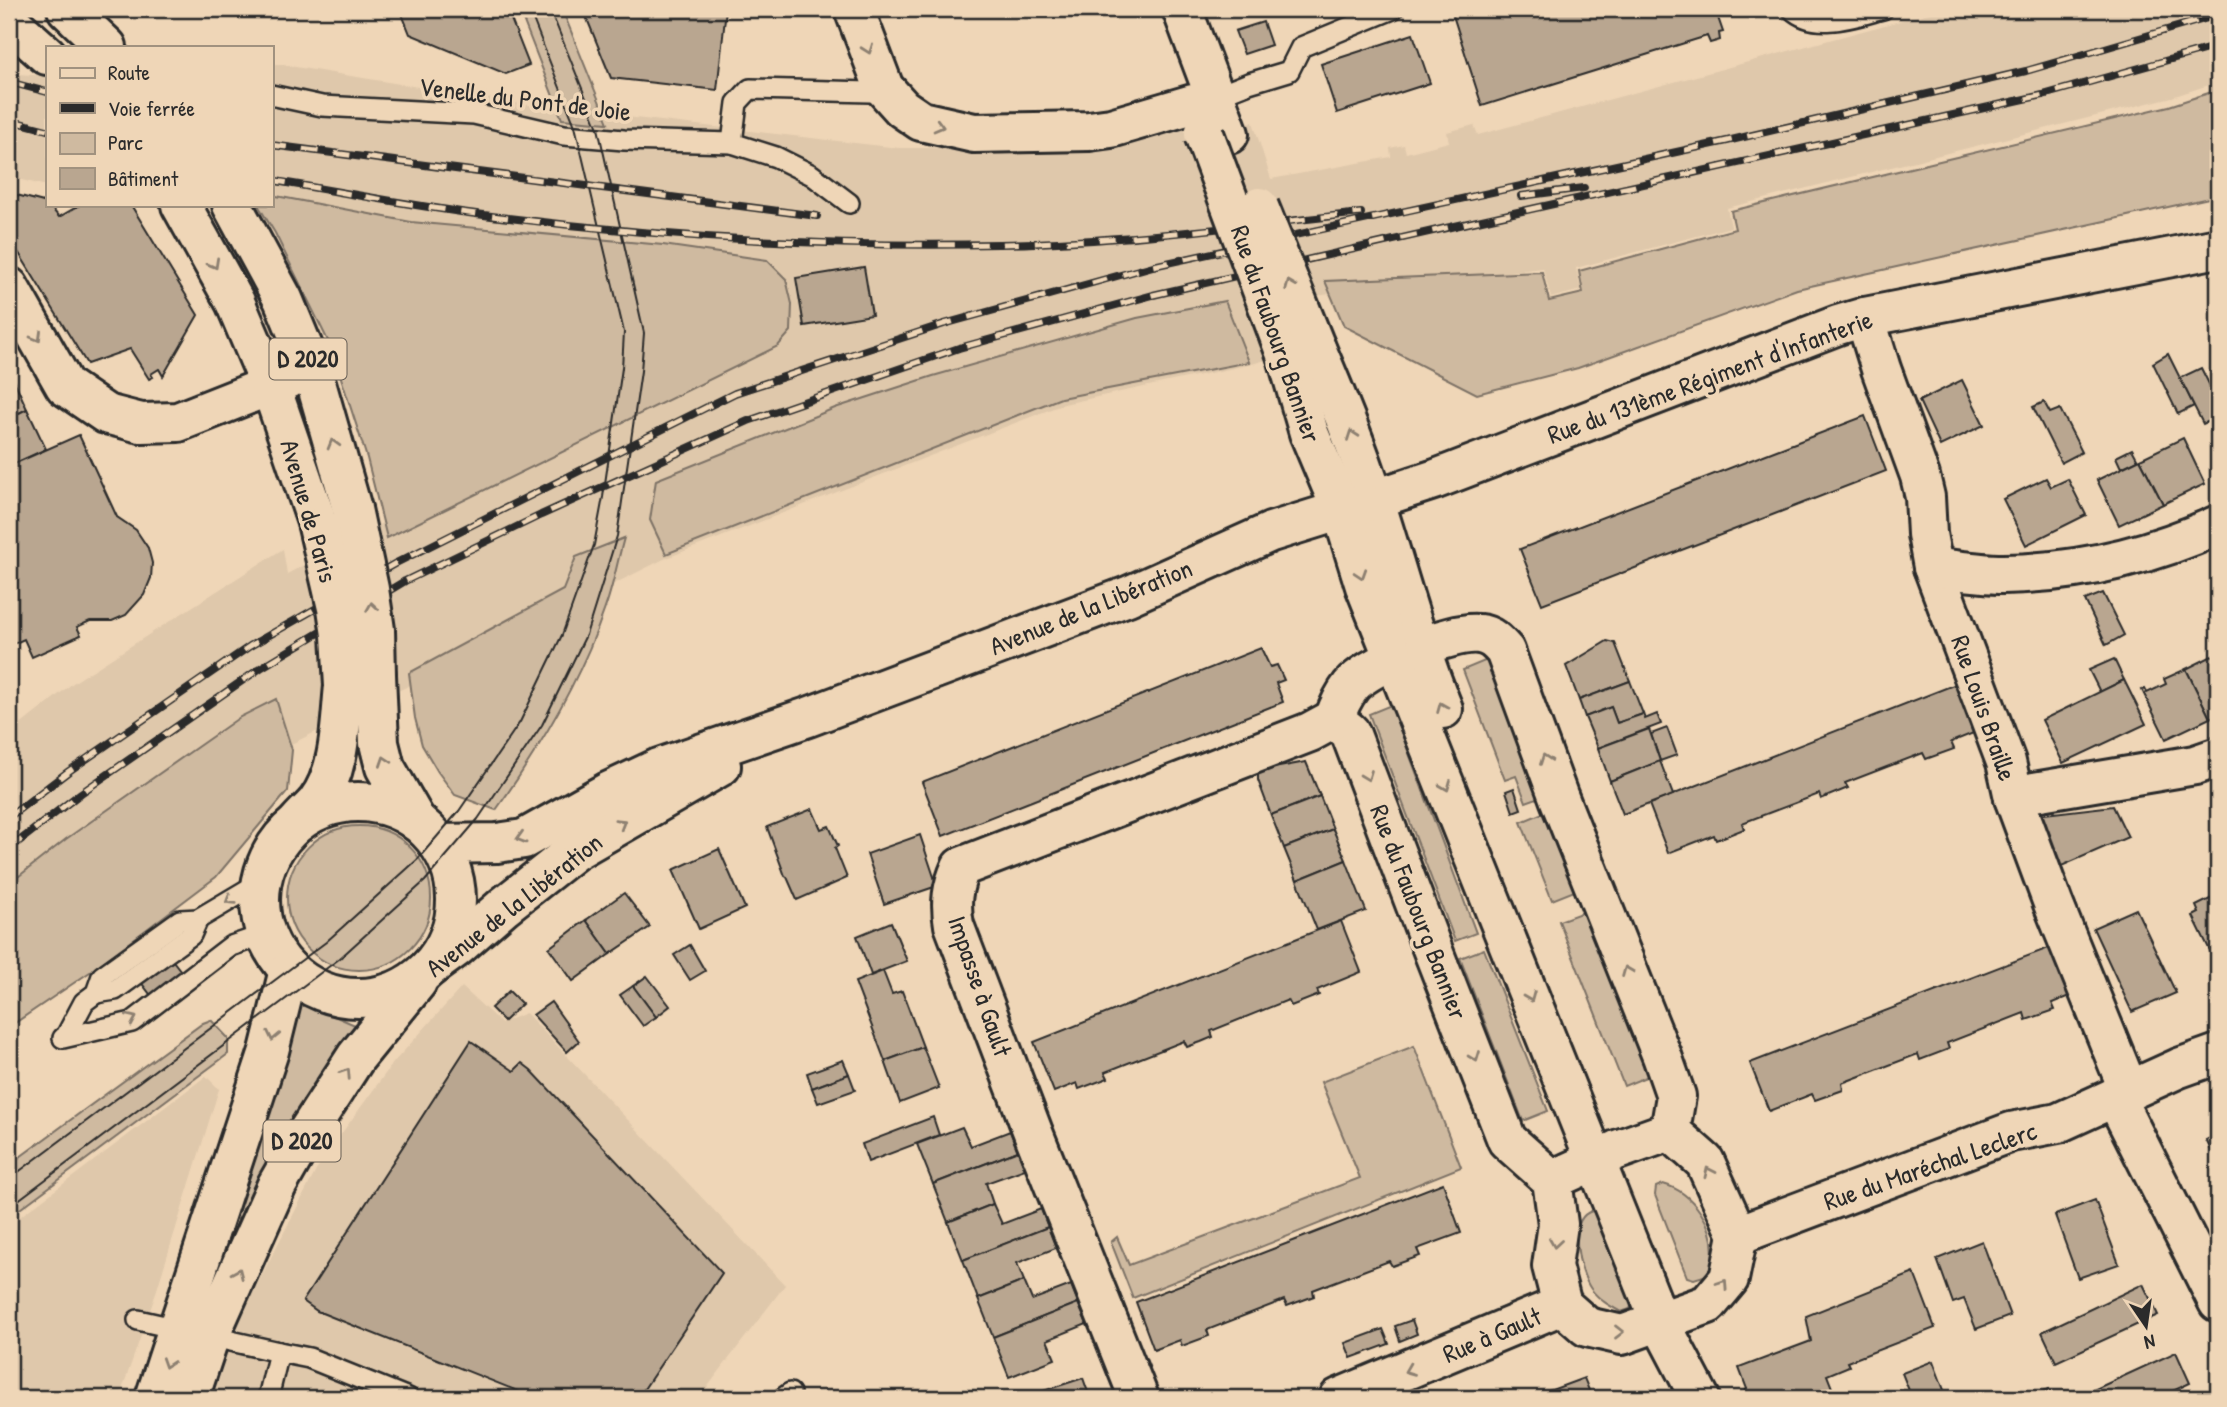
<svg xmlns="http://www.w3.org/2000/svg" width="2227" height="1407" viewBox="0 0 2227 1407" font-family="'Patrick Hand',sans-serif">
  <style>
    .built { fill: #dfc8ab }
    .green { fill: #cfbaa0; stroke: #7d7266; stroke-width: 2 }
    .building { fill: #b9a690; stroke: #2b2b2b; stroke-width: 2 }
    .lines { fill: none; stroke-linecap: round; stroke-linejoin: round }
    .service-casing { stroke: #2b2b2b; stroke-width: 24 }
    .minor-casing { stroke: #2b2b2b; stroke-width: 44 }
    .secondary-casing { stroke: #2b2b2b; stroke-width: 44 }
    .primary-casing { stroke: #2b2b2b; stroke-width: 44 }
    .service { stroke: #efd6b7; stroke-width: 19 }
    .minor { stroke: #efd6b7; stroke-width: 38 }
    .secondary { stroke: #efd6b7; stroke-width: 38 }
    .primary { stroke: #efd6b7; stroke-width: 38 }
    .tram { stroke: #2b2b2b; stroke-width: 2 }
    .rail-casing { stroke: #2b2b2b; stroke-width: 8 }
    .rail { stroke: #efd6b7; stroke-width: 5; stroke-dasharray: 16; stroke-linecap: butt }
    .secondary-bridge-casing { stroke: #2b2b2b; stroke-width: 44; stroke-linecap: butt }
    .primary-bridge-casing { stroke: #2b2b2b; stroke-width: 44; stroke-linecap: butt }
    .secondary-bridge { stroke: #efd6b7; stroke-width: 38 }
    .primary-bridge { stroke: #efd6b7; stroke-width: 38 }
    .oneway { stroke: #8d8071 }
    .labels { text-anchor: middle; stroke-width: 7; stroke-linejoin: round; paint-order: stroke }
    .shield { fill: #efd6b7; stroke: #665e55; stroke-width: 2 }
    .shield-label { font-size: 24px; font-weight: bold; fill: #2b2b2b }
    .street-label { font-size: 26px; fill: #2b2b2b; stroke: #efd6b7 }
  </style>
  <rect width="100%" height="100%" fill="#efd6b7"/>
  <filter id="ink" filterUnits="userSpaceOnUse"><feTurbulence type="fractalNoise" baseFrequency=".0143" numOctaves="2"/><feDisplacementMap in="SourceGraphic" scale="14" xChannelSelector="R" yChannelSelector="G"/><feConvolveMatrix kernelMatrix="1 2 1 2 8 2 1 2 1" color-interpolation-filters="sRGB"/></filter>
  <g filter="url(#ink)">
    <g class="built">
      <polygon points="1944,9 2218,9 2218,82 2172,97 1727,208 1731,227 1576,268 1581,290 1551,298 1543,268 1315,296 1333,340 1252,364 1064,404 664,559 245,767 9,991 9,734 73,683 283,549 287,574 757,322 281,234 208,205 271,205 271,63 547,108 899,148 1073,148 1164,130 1253,122 1271,179 1391,157 1390,148 1404,145 1406,153 1449,142 1447,132 1474,125 1478,135"/>
      <polygon points="9,66 17,74 47,76 47,186 9,177"/>
      <polygon points="462,987 501,1023 526,1013 785,1285 699,1398 206,1398 224,1348 320,1163 393,1063"/>
      <polygon points="206,1076 219,1089 154,1299 119,1398 9,1398 9,1225"/>
    </g>
    <g class="green">
      <polygon points="519,9 562,9 608,123 562,119"/>
      <polygon points="2218,90 2218,196 1797,289 1578,368 1477,394 1344,326 1325,281 1542,272 1549,301 1583,293 1579,271 1735,229 1731,211 2169,106"/>
      <polygon points="271,195 411,222 663,245 767,260 786,279 792,304 791,331 778,346 387,538 367,458 331,347 275,233 258,205 271,205"/>
      <polygon points="1225,301 1249,362 1061,398 666,554 650,520 656,480 835,408 933,376 1137,318"/>
      <path d="M624,538C617,562 613,588 604,611C579,683 540,748 496,810L455,795L438,772L422,745L415,718L409,673L563,590L576,557Z"/>
      <polygon points="1487,660 1540,797 1526,802 1516,776 1505,780 1463,670"/>
      <polygon points="276,699 292,750 288,791 216,877 90,972 9,1027 9,884 66,839 240,717"/>
      <polygon points="1391,705 1476,933 1455,941 1369,714"/>
      <polygon points="1545,812 1577,890 1552,900 1521,822"/>
      <circle cx="359" cy="898" r="72"/>
      <polygon points="1586,911 1651,1075 1624,1086 1559,921"/>
      <polygon points="1484,949 1548,1111 1523,1121 1460,958"/>
      <polygon points="302,1002 355,1025 304,1099 276,1148 240,1220 229,1215"/>
      <polygon points="211,1020 228,1038 228,1054 9,1217 9,1165 203,1023"/>
      <polygon points="1414,1046 1461,1167 1133,1298 1111,1242 1117,1237 1129,1265 1360,1178 1321,1082"/>
      <path d="M1663,1184C1693,1192 1717,1227 1712,1259C1712,1264 1708,1270 1707,1275L1694,1279L1687,1277L1655,1195L1656,1187Z"/>
      <path d="M1592,1211L1599,1214L1633,1301L1630,1309L1621,1312C1610,1306 1599,1300 1591,1289C1579,1272 1566,1219 1592,1211Z"/>
    </g>
    <g class="building">
      <polygon points="400,9 507,9 529,65 506,74 410,34"/>
      <polygon points="583,9 726,9 717,90 611,78"/>
      <polygon points="1451,9 1715,9 1723,32 1719,33 1720,40 1710,43 1707,36 1482,106"/>
      <polygon points="1263,22 1271,45 1244,54 1235,31"/>
      <polygon points="1413,34 1430,83 1337,113 1321,64"/>
      <polygon points="9,193 47,203 59,217 80,205 131,205 198,315 163,376 159,369 151,374 153,377 149,379 130,349 87,364 9,237"/>
      <polygon points="864,267 872,315 804,326 796,278"/>
      <polygon points="2168,354 2194,406 2178,414 2153,363"/>
      <polygon points="2201,368 2218,402 2218,417 2203,424 2180,378"/>
      <polygon points="9,369 27,409 9,418"/>
      <polygon points="1962,380 1984,425 1940,446 1919,401"/>
      <polygon points="2044,402 2050,413 2060,409 2082,452 2061,463 2033,407"/>
      <polygon points="27,409 46,449 9,466 9,418"/>
      <polygon points="1865,416 1886,471 1542,604 1520,549"/>
      <polygon points="79,435 117,517 136,530 148,548 152,563 151,578 144,595 126,615 112,621 90,621 77,627 81,635 32,657 24,639 9,646 9,466"/>
      <polygon points="2183,438 2205,484 2163,504 2140,459"/>
      <polygon points="2132,449 2138,460 2121,468 2116,457"/>
      <polygon points="2140,459 2163,504 2119,525 2097,480"/>
      <polygon points="2046,478 2051,487 2068,479 2086,515 2026,545 2003,499"/>
      <polygon points="2103,593 2124,635 2106,645 2085,600"/>
      <polygon points="1607,641 1615,643 1630,681 1579,700 1566,666"/>
      <polygon points="1261,648 1270,667 1277,665 1284,680 1276,683 1283,702 943,836 922,782"/>
      <polygon points="2218,653 2218,714 2210,718 2186,669"/>
      <polygon points="2114,659 2124,680 2100,692 2089,670"/>
      <polygon points="2186,669 2210,718 2166,739 2142,690 2145,689 2147,693 2166,684 2164,679"/>
      <polygon points="2124,680 2146,724 2063,763 2042,720"/>
      <polygon points="1630,681 1643,714 1617,723 1611,707 1585,717 1579,700"/>
      <polygon points="1956,684 1976,732 1951,742 1954,749 1926,759 1923,753 1845,783 1848,788 1821,799 1819,794 1742,823 1744,829 1716,840 1714,835 1668,853 1649,804"/>
      <polygon points="1611,707 1617,723 1643,714 1645,719 1657,714 1661,724 1598,748 1585,717"/>
      <polygon points="1667,728 1677,755 1660,761 1651,734"/>
      <polygon points="1649,729 1660,761 1610,781 1598,748"/>
      <polygon points="1660,761 1673,795 1623,814 1610,781"/>
      <polygon points="1306,762 1320,796 1271,815 1258,780 1258,771"/>
      <polygon points="1514,788 1521,809 1513,812 1506,791"/>
      <polygon points="1320,796 1333,829 1284,848 1271,815"/>
      <polygon points="2113,806 2128,837 2057,868 2036,815"/>
      <polygon points="812,809 821,829 829,826 838,846 835,848 847,878 797,900 787,877 785,876 767,827"/>
      <polygon points="1333,829 1346,860 1297,880 1284,848"/>
      <polygon points="920,835 937,886 884,904 867,854"/>
      <polygon points="719,849 745,908 699,929 673,870"/>
      <polygon points="1346,860 1366,911 1317,930 1297,880"/>
      <polygon points="624,893 650,927 610,954 586,920"/>
      <polygon points="2214,897 2218,904 2218,967 2193,916 2199,913 2196,906"/>
      <polygon points="2136,909 2176,993 2132,1012 2093,928"/>
      <polygon points="586,920 610,954 573,981 549,948"/>
      <polygon points="1341,921 1361,972 1317,990 1319,995 1291,1006 1288,1000 1211,1031 1213,1037 1201,1042 1187,1047 1184,1041 1105,1072 1108,1078 1079,1089 1077,1083 1054,1092 1034,1042"/>
      <polygon points="891,922 907,961 871,975 857,936"/>
      <polygon points="2059,944 2077,993 2052,1003 2055,1010 2026,1020 2024,1013 1947,1043 1949,1049 1920,1060 1918,1054 1842,1083 1843,1090 1815,1100 1812,1094 1769,1111 1750,1063"/>
      <polygon points="690,945 705,971 690,980 674,955"/>
      <polygon points="170,957 184,975 153,998 140,981"/>
      <polygon points="883,971 892,994 902,991 923,1047 885,1061 855,982"/>
      <polygon points="647,976 670,1006 656,1017 633,986"/>
      <polygon points="633,986 656,1017 643,1026 620,995"/>
      <polygon points="509,991 522,1004 504,1021 491,1008"/>
      <polygon points="551,1002 579,1041 567,1052 533,1015"/>
      <polygon points="471,1041 514,1071 522,1063 531,1070 722,1273 638,1398 535,1398 317,1311 303,1301"/>
      <polygon points="923,1047 939,1088 900,1103 885,1061"/>
      <polygon points="843,1060 849,1074 812,1088 807,1073"/>
      <polygon points="849,1074 855,1090 818,1103 812,1088"/>
      <polygon points="933,1117 939,1135 868,1162 862,1144"/>
      <polygon points="962,1127 971,1146 1010,1131 1018,1151 933,1184 917,1144"/>
      <polygon points="2218,1134 2218,1164 2206,1140"/>
      <polygon points="1018,1151 1025,1169 986,1183 993,1204 948,1222 933,1184"/>
      <polygon points="1443,1183 1461,1233 1417,1249 1420,1256 1392,1266 1389,1261 1313,1290 1314,1296 1287,1306 1284,1300 1207,1330 1209,1336 1182,1346 1180,1340 1154,1350 1136,1302"/>
      <polygon points="2095,1200 2119,1264 2078,1278 2055,1215"/>
      <polygon points="993,1204 1002,1224 1041,1209 1048,1227 963,1260 948,1222"/>
      <polygon points="1048,1227 1056,1248 1017,1263 1024,1281 978,1299 963,1260"/>
      <polygon points="1982,1241 2010,1316 1976,1329 1964,1299 1953,1303 1937,1259"/>
      <polygon points="1914,1273 1935,1328 1847,1362 1849,1366 1827,1375 1836,1398 1747,1398 1744,1391 1747,1389 1739,1368 1811,1341 1806,1316"/>
      <polygon points="1024,1281 1032,1300 1071,1285 1078,1303 993,1337 978,1299"/>
      <polygon points="2143,1284 2158,1315 2056,1362 2042,1332"/>
      <polygon points="1078,1303 1087,1324 1047,1340 1055,1359 1009,1377 993,1337"/>
      <polygon points="1412,1320 1417,1334 1400,1341 1395,1326"/>
      <polygon points="1383,1329 1389,1344 1351,1358 1345,1343"/>
      <polygon points="2176,1352 2190,1383 2158,1398 2076,1398"/>
      <polygon points="1933,1361 1947,1398 1912,1398 1902,1373"/>
      <polygon points="1083,1378 1090,1398 1046,1398 1043,1391"/>
      <polygon points="1584,1378 1592,1398 1530,1398"/>
      <polygon points="2049,1389 2053,1398 2025,1398"/>
    </g>
    <g class="lines">
      <g class="service-casing">
        <g id="service">
          <path d="M1792,9C1815,31 1856,16 1883,9"/>
          <polyline points="271,95 322,106 474,114 564,135 624,140 732,143 776,157 812,175 849,203"/>
          <polyline points="1211,98 1249,83 1289,71 1301,47 1393,9"/>
          <polyline points="732,143 737,103 750,89 870,92 884,88"/>
          <polyline points="96,993 115,990 191,935 198,919"/>
          <polyline points="66,1036 84,1002 96,993 102,976 180,920 198,919 262,881"/>
          <polyline points="63,1038 132,1022 231,946 266,934"/>
          <polyline points="138,1320 279,1352 268,1398"/>
          <polyline points="279,1352 309,1358 408,1398"/>
          <polyline points="783,1398 790,1393"/>
        </g>
      </g>
      <g class="minor-casing">
        <g id="minor">
          <polyline points="854,9 884,88 902,108 921,121 974,133 1089,131 1111,128 1193,104"/>
          <polyline points="9,287 65,386 106,414 141,423 178,422 312,369"/>
          <polyline points="1865,317 1881,369 1920,476 1925,497 1927,534 1933,567 2006,762 2014,798 2054,906 2129,1091"/>
          <polyline points="1375,499 1436,479 1838,325 1865,317 2218,248"/>
          <path d="M1933,567C1956,570 1980,574 2003,574C2078,573 2150,556 2218,525"/>
          <path d="M1334,719C1338,708 1344,695 1351,686C1368,665 1453,630 1479,634C1491,635 1498,643 1505,651L1559,798L1662,1056L1676,1096L1670,1131L1705,1162L1738,1235"/>
          <polyline points="1334,719 1350,732 1435,956 1507,1140 1552,1180 1558,1224 1552,1266 1562,1305"/>
          <polyline points="2014,798 2034,792 2195,765 2218,757"/>
          <polyline points="2115,1097 2218,1302"/>
          <polyline points="1565,1174 1617,1150 1670,1131"/>
          <polyline points="1738,1235 2011,1132 2058,1123 2179,1068 2218,1054"/>
          <polyline points="1562,1305 1587,1327 1622,1335 1708,1304 1729,1279 1738,1235"/>
          <path d="M1139,1398L1034,1135L954,925C950,903 952,887 961,867L1310,732L1334,719"/>
          <polyline points="1339,1398 1562,1305"/>
        </g>
      </g>
      <g class="secondary-casing">
        <g id="secondary">
          <polyline points="1182,9 1229,134"/>
          <path d="M1316,348C1337,398 1358,448 1374,499C1397,569 1415,641 1443,709"/>
          <polyline points="1287,357 1309,433 1341,509 1365,586 1660,1322 1700,1398"/>
          <polyline points="439,844 497,843 524,839 608,792 659,768 808,717 1128,596 1271,532 1364,503"/>
          <polyline points="430,967 456,948 504,906 574,851 721,766"/>
        </g>
      </g>
      <g class="primary-casing">
        <g id="primary">
          <polyline points="67,9 107,47"/>
          <polyline points="9,21 47,55"/>
          <polyline points="181,205 235,302 271,387 317,522"/>
          <polyline points="232,205 283,299 312,369 352,509"/>
          <polyline points="376,675 379,743 385,767 416,821"/>
          <circle cx="358" cy="900" r="98"/>
          <path d="M298,822C304,815 311,809 317,802C341,770 340,723 344,686"/>
          <polyline points="155,1398 269,1051 289,970"/>
          <polyline points="189,1398 210,1335 277,1185 308,1131 356,1057 417,982"/>
        </g>
      </g>
      <use href="#service" class="service"/>
      <use href="#minor" class="minor"/>
      <use href="#secondary" class="secondary"/>
      <use href="#primary" class="primary"/>
      <g class="tram">
        <polyline points="9,1179 326,942 417,860 459,811 520,722 562,635 594,545 603,497 622,368 624,332 575,126 529,9"/>
        <polyline points="9,1207 339,959 425,881 478,819 542,725 586,635 617,536 641,371 644,333 598,128 550,9"/>
      </g>
      <g class="rail-casing">
        <g id="rail">
          <polyline points="9,82 47,92"/>
          <polyline points="9,120 47,130"/>
          <polyline points="271,145 817,216"/>
          <path d="M271,180C334,191 398,203 461,212C639,236 820,248 999,244C1120,242 1241,226 1361,213"/>
          <polyline points="1521,196 1584,188"/>
          <polyline points="9,817 69,771 250,646 396,563 735,393 944,324 1153,266 1727,141 2026,71 2218,15"/>
          <polyline points="9,849 81,793 262,667 405,581 541,515 748,421 959,348 1153,295 1446,228 2043,95 2218,46"/>
        </g>
      </g>
      <use href="#rail" class="rail"/>
      <g class="secondary-bridge-casing">
        <g id="secondary-bridge">
          <polyline points="1204,134 1287,357"/>
          <polyline points="1259,207 1316,348"/>
        </g>
      </g>
      <g class="primary-bridge-casing">
        <g id="primary-bridge">
          <polyline points="352,509 369,589 375,630 376,675"/>
          <polyline points="317,522 337,608 341,635 344,686"/>
        </g>
      </g>
      <use href="#secondary-bridge" class="secondary-bridge"/>
      <use href="#primary-bridge" class="primary-bridge"/>
    </g>
    <defs><path id="oneway-chevron" d="M-2-3.5L2.5 0L-2 3.5" fill="none" stroke-width="1.6" stroke-linecap="round" stroke-linejoin="round" transform="scale(1.75)"/></defs>
    <g class="oneway">
      <use href="#oneway-chevron" transform="translate(868 49) rotate(70)"/>
      <use href="#oneway-chevron" transform="translate(939 126) rotate(15)"/>
      <use href="#oneway-chevron" transform="translate(214 264) rotate(61)"/>
      <use href="#oneway-chevron" transform="translate(1290 285) rotate(-112)"/>
      <use href="#oneway-chevron" transform="translate(37 337) rotate(60)"/>
      <use href="#oneway-chevron" transform="translate(1352 435) rotate(-110)"/>
      <use href="#oneway-chevron" transform="translate(333 444) rotate(-106)"/>
      <use href="#oneway-chevron" transform="translate(1361 574) rotate(72)"/>
      <use href="#oneway-chevron" transform="translate(372 607) rotate(-98)"/>
      <use href="#oneway-chevron" transform="translate(1442 707) rotate(-112)"/>
      <use href="#oneway-chevron" transform="translate(1545 759) rotate(-110)"/>
      <use href="#oneway-chevron" transform="translate(385 761) rotate(-109)"/>
      <use href="#oneway-chevron" transform="translate(1367 776) rotate(69)"/>
      <use href="#oneway-chevron" transform="translate(1446 786) rotate(68)"/>
      <use href="#oneway-chevron" transform="translate(621 823) rotate(-31)"/>
      <use href="#oneway-chevron" transform="translate(521 838) rotate(163)"/>
      <use href="#oneway-chevron" transform="translate(230 900) rotate(148)"/>
      <use href="#oneway-chevron" transform="translate(1627 971) rotate(-112)"/>
      <use href="#oneway-chevron" transform="translate(1530 997) rotate(68)"/>
      <use href="#oneway-chevron" transform="translate(132 1019) rotate(-24)"/>
      <use href="#oneway-chevron" transform="translate(273 1036) rotate(102)"/>
      <use href="#oneway-chevron" transform="translate(1475 1057) rotate(69)"/>
      <use href="#oneway-chevron" transform="translate(346 1073) rotate(-57)"/>
      <use href="#oneway-chevron" transform="translate(1709 1172) rotate(-115)"/>
      <use href="#oneway-chevron" transform="translate(1555 1243) rotate(98)"/>
      <use href="#oneway-chevron" transform="translate(238 1273) rotate(-66)"/>
      <use href="#oneway-chevron" transform="translate(1723 1284) rotate(-56)"/>
      <use href="#oneway-chevron" transform="translate(1619 1332)"/>
      <use href="#oneway-chevron" transform="translate(167 1363) rotate(108)"/>
      <use href="#oneway-chevron" transform="translate(1409 1370) rotate(158)"/>
    </g>
  </g>
  <g class="labels">
    <g class="shield">
      <rect x="269.5" y="338.5" width="77" height="41" rx="5"/>
      <rect x="263.5" y="1120.5" width="77" height="41" rx="5"/>
    </g>
    <g class="shield-label">
      <text x="308" y="367">D 2020</text>
      <text x="302" y="1149">D 2020</text>
    </g>
    <g class="street-label">
      <text transform="translate(525 99) rotate(7)" y="9">Venelle du Pont de Joie</text>
      <text transform="translate(1276 334) rotate(71)" y="9">Rue du Faubourg Bannier</text>
      <text transform="translate(1710 377) rotate(-20)" y="9">Rue du 131ème Régiment d'Infanterie</text>
      <text transform="translate(309 511) rotate(74)" y="9">Avenue de Paris</text>
      <text transform="translate(1091 607) rotate(-22)" y="9">Avenue de la Libération</text>
      <text transform="translate(1984 708) rotate(71)" y="9">Rue Louis Braille</text>
      <text transform="translate(514 905) rotate(-38)" y="9">Avenue de la Libération</text>
      <text transform="translate(1419 912) rotate(69)" y="9">Rue du Faubourg Bannier</text>
      <text transform="translate(980 986) rotate(71)" y="9">Impasse à Gault</text>
      <text transform="translate(1930 1166) rotate(-19)" y="9">Rue du Maréchal Leclerc</text>
      <text transform="translate(1492 1335) rotate(-23)" y="9">Rue à Gault</text>
    </g>
  </g>
  <rect width="2227" height="1407" fill="none" stroke="#efd6b7" stroke-width="35"/>
  <rect x="18" y="18" width="2192" height="1372" fill="none" stroke="#2b2b2b" stroke-width="2.5" filter="url(#ink)"/>
  <rect x="46" y="46" width="228" height="161" fill="#efd6b7" stroke="#a1927f" stroke-width="2"/>
  <rect x="60" y="68" width="35" height="10" fill="#efd6b7" stroke="#a1927f" stroke-width="2"/>
  <text x="108" y="80" font-size="21" fill="#2b2b2b">Route</text>
  <rect x="60" y="103" width="35" height="10" fill="#2b2b2b" stroke="#a1927f" stroke-width="2"/>
  <text x="108" y="116" font-size="21" fill="#2b2b2b">Voie ferrée</text>
  <rect x="60" y="133" width="35" height="21" fill="#cfbaa0" stroke="#a1927f" stroke-width="2"/>
  <text x="108" y="150" font-size="21" fill="#2b2b2b">Parc</text>
  <rect x="60" y="168" width="35" height="21" fill="#b9a690" stroke="#a1927f" stroke-width="2"/>
  <text x="108" y="186" font-size="21" fill="#2b2b2b">Bâtiment</text>
  <g transform="translate(2146 1326) rotate(167)" stroke="#efd6b7" stroke-width="5" paint-order="stroke">
  <path d="M0-5L12 26L0 18L-12 26Z" fill="#2b2b2b"/>
  <text y="-10" font-size="19" font-weight="bold" text-anchor="middle" fill="#2b2b2b">N</text>
  </g>
</svg>
